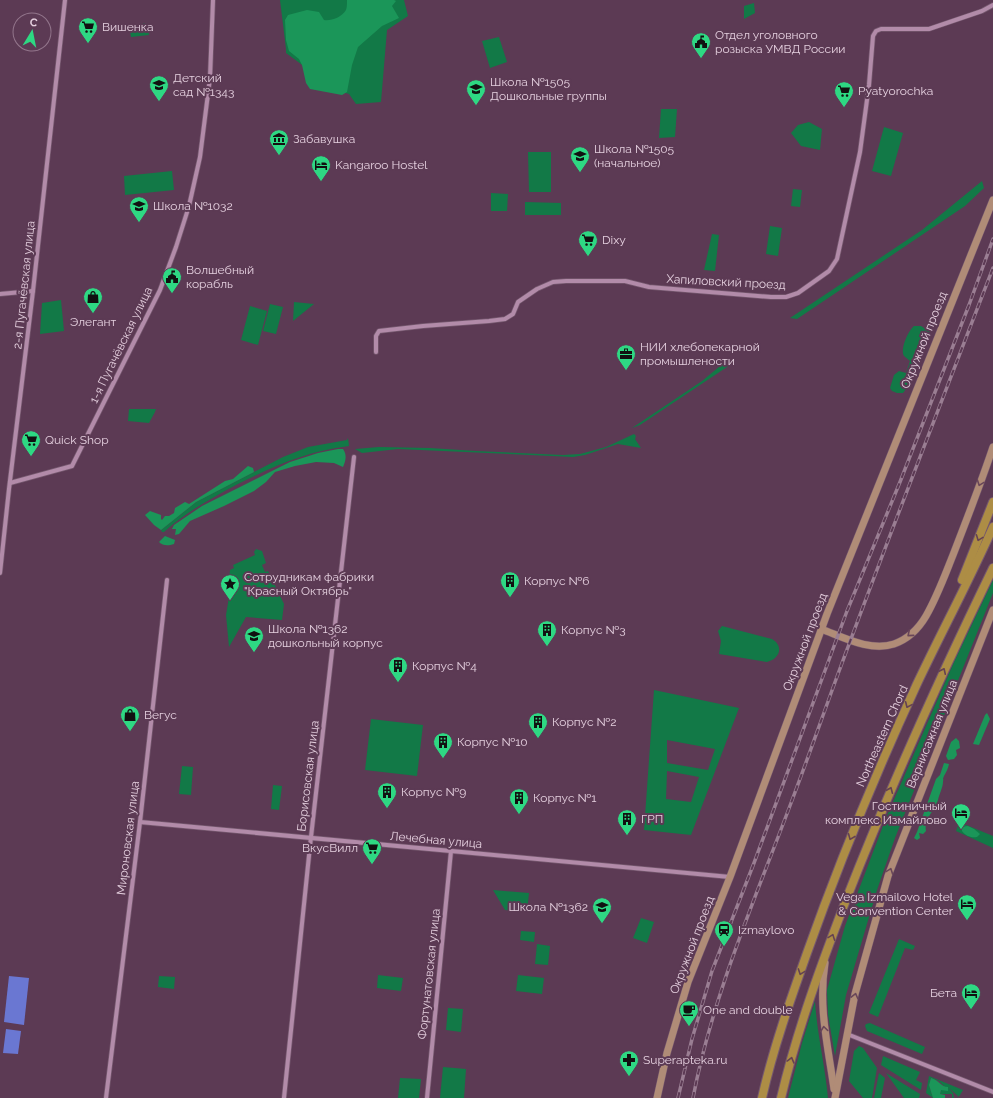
<svg xmlns="http://www.w3.org/2000/svg" width="993" height="1098" viewBox="0 0 993 1098" font-family="Raleway,sans-serif">
  <style>
    .green { fill: #127947; fill-rule: evenodd }
    .forest { fill: #1b9659 }
    .water { fill: #6a77d2 }
    .lines { fill: none; stroke-linecap: round; stroke-linejoin: round }
    .street-casing { stroke: #75586e; stroke-width: 5.5 }
    .secondary-casing { stroke: #75586e; stroke-width: 8 }
    .primary-casing { stroke: #75586e; stroke-width: 10 }
    .street { stroke: #b28ba9; stroke-width: 4 }
    .secondary { stroke: #b08c77; stroke-width: 7 }
    .primary { stroke: #ad8d45; stroke-width: 8 }
    .rail-casing { stroke: #9a7e93; stroke-width: 3.5 }
    .rail { stroke: #5c3a54; stroke-width: 2; stroke-dasharray: 6; stroke-linecap: butt }
    .oneway { stroke: #694659 }
    .oneway2 { stroke: #644252 }
    .labels { text-anchor: middle; stroke-width: 4; stroke-linejoin: round; paint-order: stroke }
    .poi-label { font-size: 12px; fill: #e5d0df; stroke: #5c3a54; text-anchor: start }
    .street-label { font-size: 12px; fill: #e5d0df; stroke: #5c3a54 }
  </style>
  <rect width="100%" height="100%" fill="#5c3a54"/>
  <g class="green">
    <polygon points="280,0 404,0 408,16 387,30 381,102 356,104 349,94 336,90 286,53 286,49"/>
    <polygon points="754,3 755,13 744,19 744,6"/>
    <polygon points="147,23 149,35 131,37 129,25"/>
    <polygon points="499,37 507,62 490,68 482,41"/>
    <polygon points="661,109 677,109 675,137 659,138"/>
    <polygon points="809,122 822,129 820,150 801,146 791,133 798,125"/>
    <polygon points="884,127 903,133 891,176 872,171"/>
    <polygon points="528,152 551,152 551,192 529,192"/>
    <polygon points="172,171 174,190 125,195 124,176"/>
    <polygon points="982,181 984,188 965,206 797,319 790,318 922,230"/>
    <polygon points="793,189 802,190 800,207 791,206"/>
    <polygon points="491,193 508,194 507,211 491,211"/>
    <polygon points="525,202 561,203 561,215 525,215"/>
    <polygon points="770,226 782,228 778,256 766,254"/>
    <polygon points="712,234 719,235 715,271 704,270"/>
    <polygon points="61,300 64,331 40,334 42,303"/>
    <polygon points="294,302 314,304 293,321"/>
    <polygon points="270,304 283,307 276,334 263,331"/>
    <polygon points="250,306 267,311 258,345 241,340"/>
    <path d="M914,326H921L929,331L930,334L906,389L903,393H897L892,391L890,388L894,375L899,371L906,373L910,361L904,356C900,349 908,331 914,326Z"/>
    <polygon points="725,362 731,362 730,365 640,425 632,428 702,381"/>
    <polygon points="129,409 156,409 155,412 149,423 128,421"/>
    <polygon points="634,434 636,436 635,439 641,448 618,444 585,455 573,457 398,449 362,453 355,449 379,447 430,448 476,451 563,455 580,454 606,447"/>
    <path d="M348,438L349,446C307,451 274,466 236,485C210,499 186,512 164,532H162L161,530L196,502L283,457L308,447L347,440Z"/>
    <polygon points="256,549 262,551 266,563 262,565 265,572 268,571 284,604 282,620 246,617 229,647 226,615 229,597 227,597 230,570 234,568 233,565 255,555 254,552"/>
    <polygon points="993,580 993,593 895,838 877,890 846,995 835,1056 828,1015 827,990 845,926 886,818 954,662"/>
    <path d="M722,626L772,639C784,646 780,659 767,662L719,654L721,641L718,631Z"/>
    <path d="M654,690L739,708L691,835L644,830ZM667,740L715,749L708,770L667,763ZM667,771L699,777L691,802L666,799Z"/>
    <polygon points="371,719 423,725 417,776 365,770"/>
    <polygon points="182,766 193,767 191,795 179,794"/>
    <polygon points="273,785 282,786 279,810 271,809"/>
    <polygon points="959,822 993,836 993,848 956,831"/>
    <polygon points="493,890 529,893 527,912 505,910"/>
    <polygon points="641,918 654,922 647,943 633,938"/>
    <polygon points="521,931 535,932 534,942 520,940"/>
    <polygon points="899,939 915,946 913,950 905,948 878,1017 869,1013"/>
    <polygon points="537,944 550,946 548,965 535,964"/>
    <polygon points="378,975 403,978 401,991 377,988"/>
    <polygon points="518,975 544,978 542,994 516,991"/>
    <polygon points="159,976 175,977 174,989 158,987"/>
    <path d="M815,1001C817,1034 825,1065 828,1098H788L802,1043Z"/>
    <polygon points="448,1008 463,1009 461,1032 446,1030"/>
    <polygon points="870,1023 925,1047 922,1054 867,1031 865,1026 866,1024"/>
    <polygon points="859,1046 863,1048 877,1068 872,1098 863,1098 849,1081 854,1051"/>
    <polygon points="883,1056 920,1072 916,1080 922,1083 921,1090 881,1065"/>
    <polygon points="443,1067 466,1069 464,1098 440,1098"/>
    <polygon points="879,1073 885,1078 881,1098 874,1098"/>
    <polygon points="886,1073 920,1094 919,1098 904,1098"/>
    <polygon points="929,1076 963,1090 960,1095 957,1098 958,1096 949,1088 953,1093 954,1098 952,1098 952,1094 940,1094 941,1090 945,1087 939,1081 931,1078 929,1085 933,1098 926,1093"/>
    <polygon points="400,1078 421,1079 419,1098 398,1098"/>
  </g>
  <g class="forest">
    <path d="M347,0H394L396,1L392,6L399,18L382,26L358,47L352,65L347,92L342,95L310,89L306,83L302,65L299,59L289,51L286,40L285,20L288,15L307,10L319,12L324,20C331,21 341,18 346,10C347,8 347,3 347,0Z"/>
    <path d="M338,449H343C347,455 346,460 343,467L334,463L316,462L295,466L275,472L266,482L254,491L224,506L190,521L179,534L175,535L176,529H172L174,525L202,506L290,462L318,453Z"/>
    <polygon points="248,466 253,468 254,472 196,502 161,530 154,525 145,515 150,511 161,515 161,519 162,520 165,516 169,516 174,513 175,508 185,502 189,504 225,481 233,479"/>
    <path d="M165,536L175,540L174,544C168,546 163,546 159,542Z"/>
    <polygon points="987,713 990,719 979,745 973,744 985,715"/>
    <polygon points="956,738 959,741 960,748 956,750 957,755 954,759 948,760 946,756 951,742"/>
    <path d="M944,763L949,764C948,769 946,772 944,776C942,781 944,777 943,782C943,787 939,795 938,800C934,812 924,818 926,831L923,834L919,833L920,838L917,840L914,838L917,832L936,779L940,775Z"/>
    <path d="M968,826L974,829L980,834L977,837C970,838 966,836 962,831V827Z"/>
    <path d="M931,1078C939,1080 941,1087 948,1087V1091L941,1090L940,1094L945,1095V1098H933L929,1085Z"/>
  </g>
  <g class="water">
    <polygon points="9,976 29,978 24,1025 4,1022"/>
    <polygon points="6,1029 21,1031 18,1054 3,1053"/>
  </g>
  <g class="lines">
    <g class="street-casing">
      <g id="street">
        <polyline points="0,294 33,291"/>
        <polyline points="376,352 376,336 379,331 423,326 489,321 505,319 513,314 518,302 537,289 553,282 566,281 625,281 649,287 771,297 786,297 798,293 829,271 837,259 860,152 869,85 873,36 876,31 881,29 929,29 982,11 993,5"/>
        <polyline points="10,483 72,466 160,290 176,247 189,206 200,157 210,78 213,0"/>
        <polyline points="0,573 9,489 33,291 65,0"/>
        <polyline points="140,822 730,877"/>
        <polyline points="847,1034 993,1092"/>
        <polyline points="106,1098 140,822 167,580"/>
        <polyline points="284,1098 310,846 354,457"/>
        <polyline points="427,1098 451,851"/>
      </g>
    </g>
    <g class="secondary-casing">
      <g id="secondary">
        <path d="M821,629C843,637 870,652 894,644C908,639 919,628 926,616C937,597 945,575 953,555C967,519 981,483 993,447"/>
        <path d="M825,963C818,1007 828,1046 834,1089"/>
        <polyline points="657,1098 667,1053 688,982 730,877 827,614 993,200"/>
        <polyline points="835,1098 855,994 888,876 993,610"/>
      </g>
    </g>
    <g class="primary-casing">
      <g id="primary">
        <polyline points="962,580 993,502"/>
        <path d="M762,1098C773,1049 790,1001 807,953C839,863 876,773 916,686C941,633 969,581 993,527"/>
        <path d="M781,1098C797,1030 821,965 846,900C890,787 940,677 993,568"/>
      </g>
    </g>
    <use href="#street" class="street"/>
    <use href="#secondary" class="secondary"/>
    <use href="#primary" class="primary"/>
    <g class="rail-casing">
      <g id="rail">
        <polyline points="678,1098 692,1039 712,971 754,863 847,611 900,482 969,305 993,239"/>
        <path d="M693,1098C713,993 757,895 794,795C809,755 823,715 838,674C888,538 941,403 993,268"/>
      </g>
    </g>
    <use href="#rail" class="rail"/>
  </g>
  <defs><path id="oneway-chevron" d="M-2-3.5L2.5 0L-2 3.5" fill="none" stroke-width="1.6" stroke-linecap="round" stroke-linejoin="round"/></defs>
  <g class="oneway">
    <use href="#oneway-chevron" transform="translate(980 483) rotate(110)"/>
    <use href="#oneway-chevron" transform="translate(910 634) rotate(140)"/>
    <use href="#oneway-chevron" transform="translate(890 871) rotate(-70)"/>
    <use href="#oneway-chevron" transform="translate(855 996) rotate(-76)"/>
    <use href="#oneway-chevron" transform="translate(824 1029) rotate(-98)"/>
  </g>
  <g class="oneway2">
    <use href="#oneway-chevron" transform="translate(979 538) rotate(111)"/>
    <use href="#oneway-chevron" transform="translate(943 671) rotate(-65)"/>
    <use href="#oneway-chevron" transform="translate(908 705) rotate(114)"/>
    <use href="#oneway-chevron" transform="translate(890 790) rotate(-67)"/>
    <use href="#oneway-chevron" transform="translate(851 837) rotate(112)"/>
    <use href="#oneway-chevron" transform="translate(832 937) rotate(-69)"/>
    <use href="#oneway-chevron" transform="translate(801 972) rotate(110)"/>
    <use href="#oneway-chevron" transform="translate(791 1060) rotate(-75)"/>
  </g>
  <defs>
    <g id="supermarket-pin" transform="scale(1)"><path d="M0 17L-7.5 6A9.5 9.5 0 1 1 7.5 6Z" fill="#2ed883" stroke="#5c3a54"/><path d="M-6-5.5h2.5l.6 2H6L4.5 2H-2.5L-4.4-4H-6ZM-1.5 3.2a1.3 1.3 0 1 0 .1 0ZM3 3.2a1.3 1.3 0 1 0 .1 0Z" fill="#111"/></g>
    <g id="civic-pin" transform="scale(1)"><path d="M0 17L-7.5 6A9.5 9.5 0 1 1 7.5 6Z" fill="#2ed883" stroke="#5c3a54"/><path d="M-.6-6.5H3V-4.5H.6V-3L4-1V1h2V6H-6V1h2V-1L-.6-3ZM-1.2 2.5V6h2.4V2.5Z" fill="#111"/></g>
    <g id="school-pin" transform="scale(1)"><path d="M0 17L-7.5 6A9.5 9.5 0 1 1 7.5 6Z" fill="#2ed883" stroke="#5c3a54"/><path d="M0-5L7-2L0 1L-7-2ZM-4 1L0 2.5L4 1V4Q0 6-4 4Z" fill="#111"/></g>
    <g id="museum-pin" transform="scale(1)"><path d="M0 17L-7.5 6A9.5 9.5 0 1 1 7.5 6Z" fill="#2ed883" stroke="#5c3a54"/><path d="M0-6L6-3V-2H-6V-3ZM-5-1h2V3h-2ZM-1-1h2V3h-2ZM3-1h2V3H3ZM-6 4H6V6H-6Z" fill="#111"/></g>
    <g id="hotel-pin" transform="scale(1)"><path d="M0 17L-7.5 6A9.5 9.5 0 1 1 7.5 6Z" fill="#2ed883" stroke="#5c3a54"/><path d="M-6-4.5h1.5V1H6V5H4.5V3h-9V5H-6ZM-4 0a1.8 1.8 0 1 1 3.6 0ZM.5 0V-2.5h3Q6-2.5 6 0Z" fill="#111"/></g>
    <g id="shop-pin" transform="scale(1)"><path d="M0 17L-7.5 6A9.5 9.5 0 1 1 7.5 6Z" fill="#2ed883" stroke="#5c3a54"/><path d="M-5-2.5h2.3a2.7 3.5 0 0 1 5.4 0H5L5.5 6h-11ZM-1.5-2.5h3a1.5 2.3 0 0 0-3 0Z" fill="#111"/></g>
    <g id="office-pin" transform="scale(1)"><path d="M0 17L-7.5 6A9.5 9.5 0 1 1 7.5 6Z" fill="#2ed883" stroke="#5c3a54"/><path d="M-6-3h4V-5.5h4V-3h4V5H-6ZM-1-4.5V-3h2v-1.5ZM-6 0V1H6V0Z" fill="#111"/></g>
    <g id="building-pin" transform="scale(1)"><path d="M0 17L-7.5 6A9.5 9.5 0 1 1 7.5 6Z" fill="#2ed883" stroke="#5c3a54"/><path d="M-4-6H4V6H1V3H-1V6H-4ZM-2.5-4.3h1.7v1.8h-1.7ZM.8-4.3h1.7v1.8H.8ZM-2.5-1h1.7V.8h-1.7ZM.8-1h1.7V.8H.8Z" fill="#111"/></g>
    <g id="sight-pin" transform="scale(1)"><path d="M0 17L-7.5 6A9.5 9.5 0 1 1 7.5 6Z" fill="#2ed883" stroke="#5c3a54"/><path d="M0-6L1.8-2.2L6-1.7L2.9 1.2L3.7 5.4L0 3.3L-3.7 5.4L-2.9 1.2L-6-1.7L-1.8-2.2Z" fill="#111"/></g>
    <g id="station-pin" transform="scale(1)"><path d="M0 17L-7.5 6A9.5 9.5 0 1 1 7.5 6Z" fill="#2ed883" stroke="#5c3a54"/><path d="M-3-6H3Q5-6 5-4V2Q5 4 3 4L4.5 6H3L1.5 4h-3L-3 6H-4.5L-3 4Q-5 4-5 2V-4Q-5-6-3-6ZM-3.5-4v3h7v-3ZM-3.5 1v1.5H-2V1ZM2 1v1.5H3.5V1Z" fill="#111"/></g>
    <g id="cafe-pin" transform="scale(1)"><path d="M0 17L-7.5 6A9.5 9.5 0 1 1 7.5 6Z" fill="#2ed883" stroke="#5c3a54"/><path d="M-5.5-4.5H6V0H3Q3 3.5 0 3.5H-2.5Q-5.5 3.5-5.5 0ZM3-3.2v2h1.7v-2ZM-6 4.5H4V6H-6Z" fill="#111"/></g>
    <g id="pharmacy-pin" transform="scale(1)"><path d="M0 17L-7.5 6A9.5 9.5 0 1 1 7.5 6Z" fill="#2ed883" stroke="#5c3a54"/><path d="M-2-6h4v4h4v4h-4v4h-4v-4h-4v-4h4Z" fill="#111"/></g>
  </defs>
  <g fill-rule="evenodd">
    <use href="#supermarket-pin" x="88" y="27"/>
    <use href="#civic-pin" x="701" y="42"/>
    <use href="#school-pin" x="159" y="85"/>
    <use href="#school-pin" x="476" y="89"/>
    <use href="#supermarket-pin" x="844" y="91"/>
    <use href="#museum-pin" x="279" y="139"/>
    <use href="#school-pin" x="580" y="156"/>
    <use href="#hotel-pin" x="321" y="165"/>
    <use href="#school-pin" x="139" y="206"/>
    <use href="#supermarket-pin" x="588" y="240"/>
    <use href="#civic-pin" x="172" y="277"/>
    <use href="#shop-pin" x="93" y="297"/>
    <use href="#office-pin" x="626" y="354"/>
    <use href="#supermarket-pin" x="31" y="440"/>
    <use href="#building-pin" x="510" y="581"/>
    <use href="#sight-pin" x="230" y="584"/>
    <use href="#building-pin" x="547" y="630"/>
    <use href="#school-pin" x="254" y="636"/>
    <use href="#building-pin" x="398" y="666"/>
    <use href="#shop-pin" x="130" y="715"/>
    <use href="#building-pin" x="538" y="722"/>
    <use href="#building-pin" x="443" y="742"/>
    <use href="#building-pin" x="387" y="792"/>
    <use href="#building-pin" x="519" y="798"/>
    <use href="#hotel-pin" x="961" y="813"/>
    <use href="#building-pin" x="627" y="819"/>
    <use href="#supermarket-pin" x="372" y="848"/>
    <use href="#hotel-pin" x="967" y="904"/>
    <use href="#school-pin" x="602" y="907"/>
    <use href="#station-pin" x="724" y="930"/>
    <use href="#hotel-pin" x="971" y="993"/>
    <use href="#cafe-pin" x="689" y="1010"/>
    <use href="#pharmacy-pin" x="629" y="1060"/>
  </g>
  <g class="labels">
    <g class="poi-label">
      <text x="102" y="31">Вишенка</text>
      <text x="715" y="39">Отдел уголовного<tspan x="715" dy="14">розыска УМВД России</tspan></text>
      <text x="173" y="82">Детский<tspan x="173" dy="14">сад №1343</tspan></text>
      <text x="490" y="86">Школа №1505<tspan x="490" dy="14">Дошкольные группы</tspan></text>
      <text x="858" y="95">Pyatyorochka</text>
      <text x="293" y="143">Забавушка</text>
      <text x="594" y="153">Школа №1505<tspan x="594" dy="14">(начальное)</tspan></text>
      <text x="335" y="169">Kangaroo Hostel</text>
      <text x="153" y="210">Школа №1032</text>
      <text x="602" y="244">Dixy</text>
      <text x="186" y="274">Волшебный<tspan x="186" dy="14">корабль</tspan></text>
      <text x="93" y="326" text-anchor="middle">Элегант</text>
      <text x="640" y="351">НИИ хлебопекарной<tspan x="640" dy="14">промышлености</tspan></text>
      <text x="45" y="444">Quick Shop</text>
      <text x="244" y="581">Сотрудникам фабрики<tspan x="244" dy="14">"Красный Октябрь"</tspan></text>
      <text x="524" y="585">Корпус №6</text>
      <text x="268" y="633">Школа №1362<tspan x="268" dy="14">дошкольный корпус</tspan></text>
      <text x="561" y="634">Корпус №3</text>
      <text x="412" y="670">Корпус №4</text>
      <text x="144" y="719">Вегус</text>
      <text x="552" y="726">Корпус №2</text>
      <text x="457" y="746">Корпус №10</text>
      <text x="401" y="796">Корпус №9</text>
      <text x="533" y="802">Корпус №1</text>
      <text x="947" y="810" text-anchor="end">Гостиничный<tspan x="947" dy="14">комплекс Измайлово</tspan></text>
      <text x="641" y="823">ГРП</text>
      <text x="358" y="852" text-anchor="end">ВкусВилл</text>
      <text x="953" y="901" text-anchor="end">Vega Izmailovo Hotel<tspan x="953" dy="14">&amp; Convention Center</tspan></text>
      <text x="588" y="911" text-anchor="end">Школа №1362</text>
      <text x="738" y="934">Izmaylovo</text>
      <text x="957" y="997" text-anchor="end">Бета</text>
      <text x="703" y="1014">One and double</text>
      <text x="643" y="1064">Superapteka.ru</text>
    </g>
    <g class="street-label">
      <text transform="translate(726 282) rotate(3)" y="4">Хапиловский проезд</text>
      <text transform="translate(24 285) rotate(-84)" y="4">2-я Пугачёвская улица</text>
      <text transform="translate(924 340) rotate(-68)" y="4">Окружной проезд</text>
      <text transform="translate(121 345) rotate(-64)" y="4">1-я Пугачёвская улица</text>
      <text transform="translate(805 642) rotate(-69)" y="4">Окружной проезд</text>
      <text transform="translate(932 734) rotate(-68)" y="4">Вернисажная улица</text>
      <text transform="translate(882 736) rotate(-66)" y="4">Northeastern Chord</text>
      <text transform="translate(308 776) rotate(-83)" y="4">Борисовская улица</text>
      <text transform="translate(128 838) rotate(-83)" y="4">Мироновская улица</text>
      <text transform="translate(436 840) rotate(5)" y="4">Лечебная улица</text>
      <text transform="translate(692 945) rotate(-69)" y="4">Окружной проезд</text>
      <text transform="translate(429 974) rotate(-84)" y="4">Фортунатовская улица</text>
    </g>
  </g>
  <g transform="translate(32 32) rotate(10)"><circle r="19" fill="#5c3a54" stroke="#93768c"/>
  <path d="M0-3L7 15L0 10L-7 15Z" fill="#2ed883"/>
  <text y="-6" font-size="11" font-weight="bold" text-anchor="middle" fill="#e5d0df">С</text>
  </g>
</svg>
